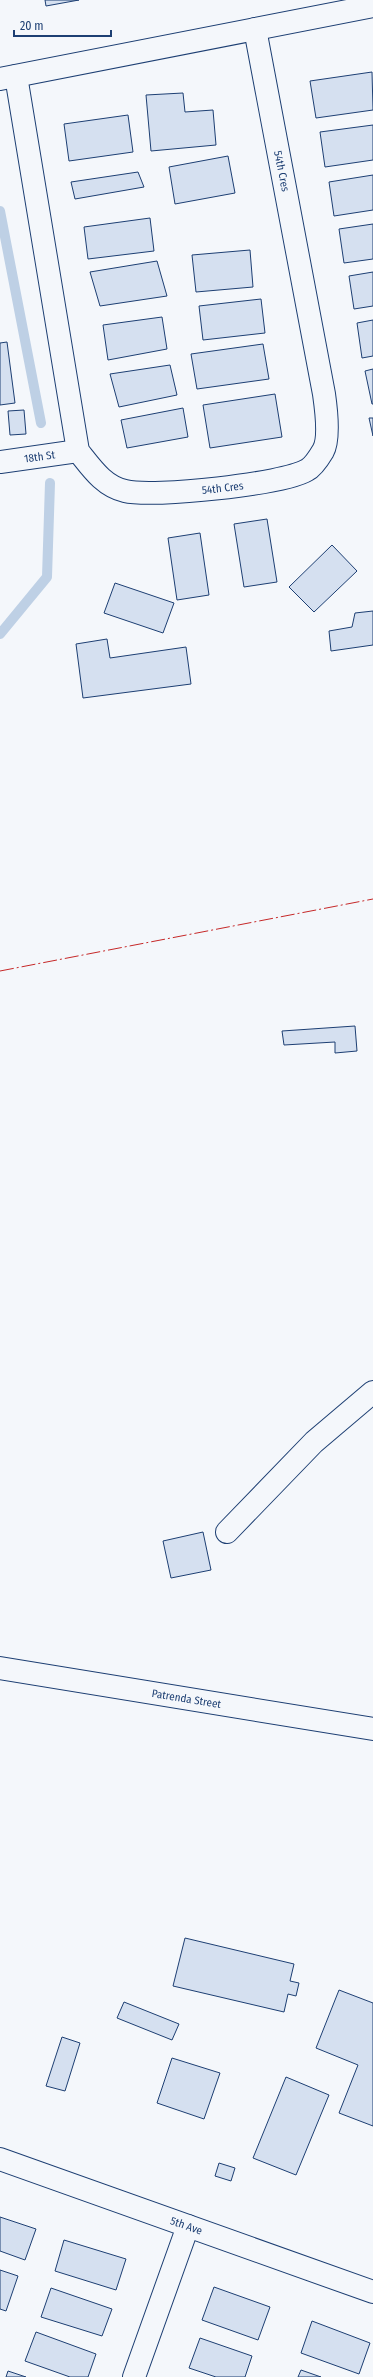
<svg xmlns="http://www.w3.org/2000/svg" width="373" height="2377" viewBox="0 0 373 2377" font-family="'Fira Sans Condensed',sans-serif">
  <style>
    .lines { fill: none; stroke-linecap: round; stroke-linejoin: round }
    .stream { stroke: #bed0e5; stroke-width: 10 }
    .building { fill: #d5e0f0; stroke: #1d3f73 }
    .minor-casing { stroke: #1d3f73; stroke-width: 24 }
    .minor { stroke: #f4f7fb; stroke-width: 22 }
    .power { stroke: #c62828; stroke-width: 1; stroke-dasharray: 14 3 2 3; stroke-linecap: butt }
    .labels { text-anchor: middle; stroke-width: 3; stroke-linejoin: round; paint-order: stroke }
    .street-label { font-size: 11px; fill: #1d3f73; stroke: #f4f7fb }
  </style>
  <rect width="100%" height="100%" fill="#f4f7fb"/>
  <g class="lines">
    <g class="stream">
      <polyline points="0,211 41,423"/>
      <polyline points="0,634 47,577 50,483"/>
    </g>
  </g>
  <g class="building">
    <polygon points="45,0 79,0 46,6"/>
    <polygon points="372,72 373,110 316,118 310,81"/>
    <polygon points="183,93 185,112 213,110 216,145 151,151 146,95"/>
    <polygon points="128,115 133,152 69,161 64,124"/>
    <polygon points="373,125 373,160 325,167 320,132"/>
    <polygon points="228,156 235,193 175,204 169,167"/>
    <polygon points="138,172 144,187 75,199 71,182"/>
    <polygon points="373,175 373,210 334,216 329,182"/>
    <polygon points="150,218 154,251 88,259 84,227"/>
    <polygon points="373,224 373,259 344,263 339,229"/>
    <polygon points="250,250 253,287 196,292 192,255"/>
    <polygon points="157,261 167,296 100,306 90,272"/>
    <polygon points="373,272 373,306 354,309 349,276"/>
    <polygon points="261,299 265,333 203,340 199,306"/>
    <polygon points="162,317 167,349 108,360 103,325"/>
    <polygon points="373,320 373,356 362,358 357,323"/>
    <polygon points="7,342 15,403 0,405 0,343"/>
    <polygon points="263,344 269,379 197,389 191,354"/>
    <polygon points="170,365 177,395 119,407 110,374"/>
    <polygon points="373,369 373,404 372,404 365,371"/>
    <polygon points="275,394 282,437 210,448 203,405"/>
    <polygon points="183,408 188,437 127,448 121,420"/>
    <polygon points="24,410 26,434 10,435 8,411"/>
    <polygon points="369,418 373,418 373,436"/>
    <polygon points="267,519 277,582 244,587 234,524"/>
    <polygon points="200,533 209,595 177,600 168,538"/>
    <polygon points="332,545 357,571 314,612 289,587"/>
    <polygon points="115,583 174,603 163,633 104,613"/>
    <polygon points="373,611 373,645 331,651 329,631 352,627 355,613"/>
    <polygon points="107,639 110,658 186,647 191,684 83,698 76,644"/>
    <polygon points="355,1026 357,1051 335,1053 335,1042 284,1045 282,1031"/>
    <polygon points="203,1532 211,1570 171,1578 163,1541"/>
    <polygon points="185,1938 294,1964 290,1981 299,1983 296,1996 288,1994 284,2012 173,1986"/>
    <polygon points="339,1990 373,2003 373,2126 339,2113 358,2065 316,2048"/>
    <polygon points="124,2002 179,2024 172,2040 117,2018"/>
    <polygon points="62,2037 80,2043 65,2091 46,2086"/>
    <polygon points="172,2058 220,2073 204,2119 157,2103"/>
    <polygon points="286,2077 329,2095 296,2175 253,2158"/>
    <polygon points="219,2163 235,2168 231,2181 215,2176"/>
    <polygon points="0,2217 36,2229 25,2260 0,2251"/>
    <polygon points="64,2240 126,2259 116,2290 55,2271"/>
    <polygon points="0,2270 18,2276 6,2311 0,2309"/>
    <polygon points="214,2287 270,2307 258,2340 202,2320"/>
    <polygon points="51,2288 112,2309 102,2336 41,2317"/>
    <polygon points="312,2321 370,2343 359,2374 301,2353"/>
    <polygon points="36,2332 96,2354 88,2377 70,2377 25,2361"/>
    <polygon points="200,2338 252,2356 245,2377 216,2377 189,2368"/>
    <polygon points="301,2370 321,2377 298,2377"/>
    <polygon points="8,2371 26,2377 6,2377"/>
  </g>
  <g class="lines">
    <g class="minor-casing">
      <g id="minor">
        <path id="s1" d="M16,76L78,451C91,467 103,486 125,491C153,498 284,484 307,470C313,467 320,456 323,451C330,439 326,408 324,394L255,29"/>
        <polyline points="0,79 373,6"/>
        <path id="s2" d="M0,462L78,451"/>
        <polyline points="227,1532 314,1442 373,1392"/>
        <path id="s3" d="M0,1668L373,1729"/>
        <path id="s4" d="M0,2159L373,2292"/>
        <polyline points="134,2377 188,2226"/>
      </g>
    </g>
    <use href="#minor" class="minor"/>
    <polyline class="power" points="0,971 373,899"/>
  </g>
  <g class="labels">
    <g class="street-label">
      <text transform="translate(282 171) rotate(79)" y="4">54th Cres</text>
      <text dy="4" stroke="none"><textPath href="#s2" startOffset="40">18th St</textPath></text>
      <text dy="4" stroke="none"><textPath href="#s1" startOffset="541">54th Cres</textPath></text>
      <text dy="4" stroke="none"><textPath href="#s3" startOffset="189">Patrenda Street</textPath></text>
      <text dy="4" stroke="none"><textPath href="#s4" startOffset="198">5th Ave</textPath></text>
    </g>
  </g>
  <path d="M14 30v6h97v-6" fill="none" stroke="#1d3f73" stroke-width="2"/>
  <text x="20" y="30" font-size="12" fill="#1d3f73" stroke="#f4f7fb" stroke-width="3" paint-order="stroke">20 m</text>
</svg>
